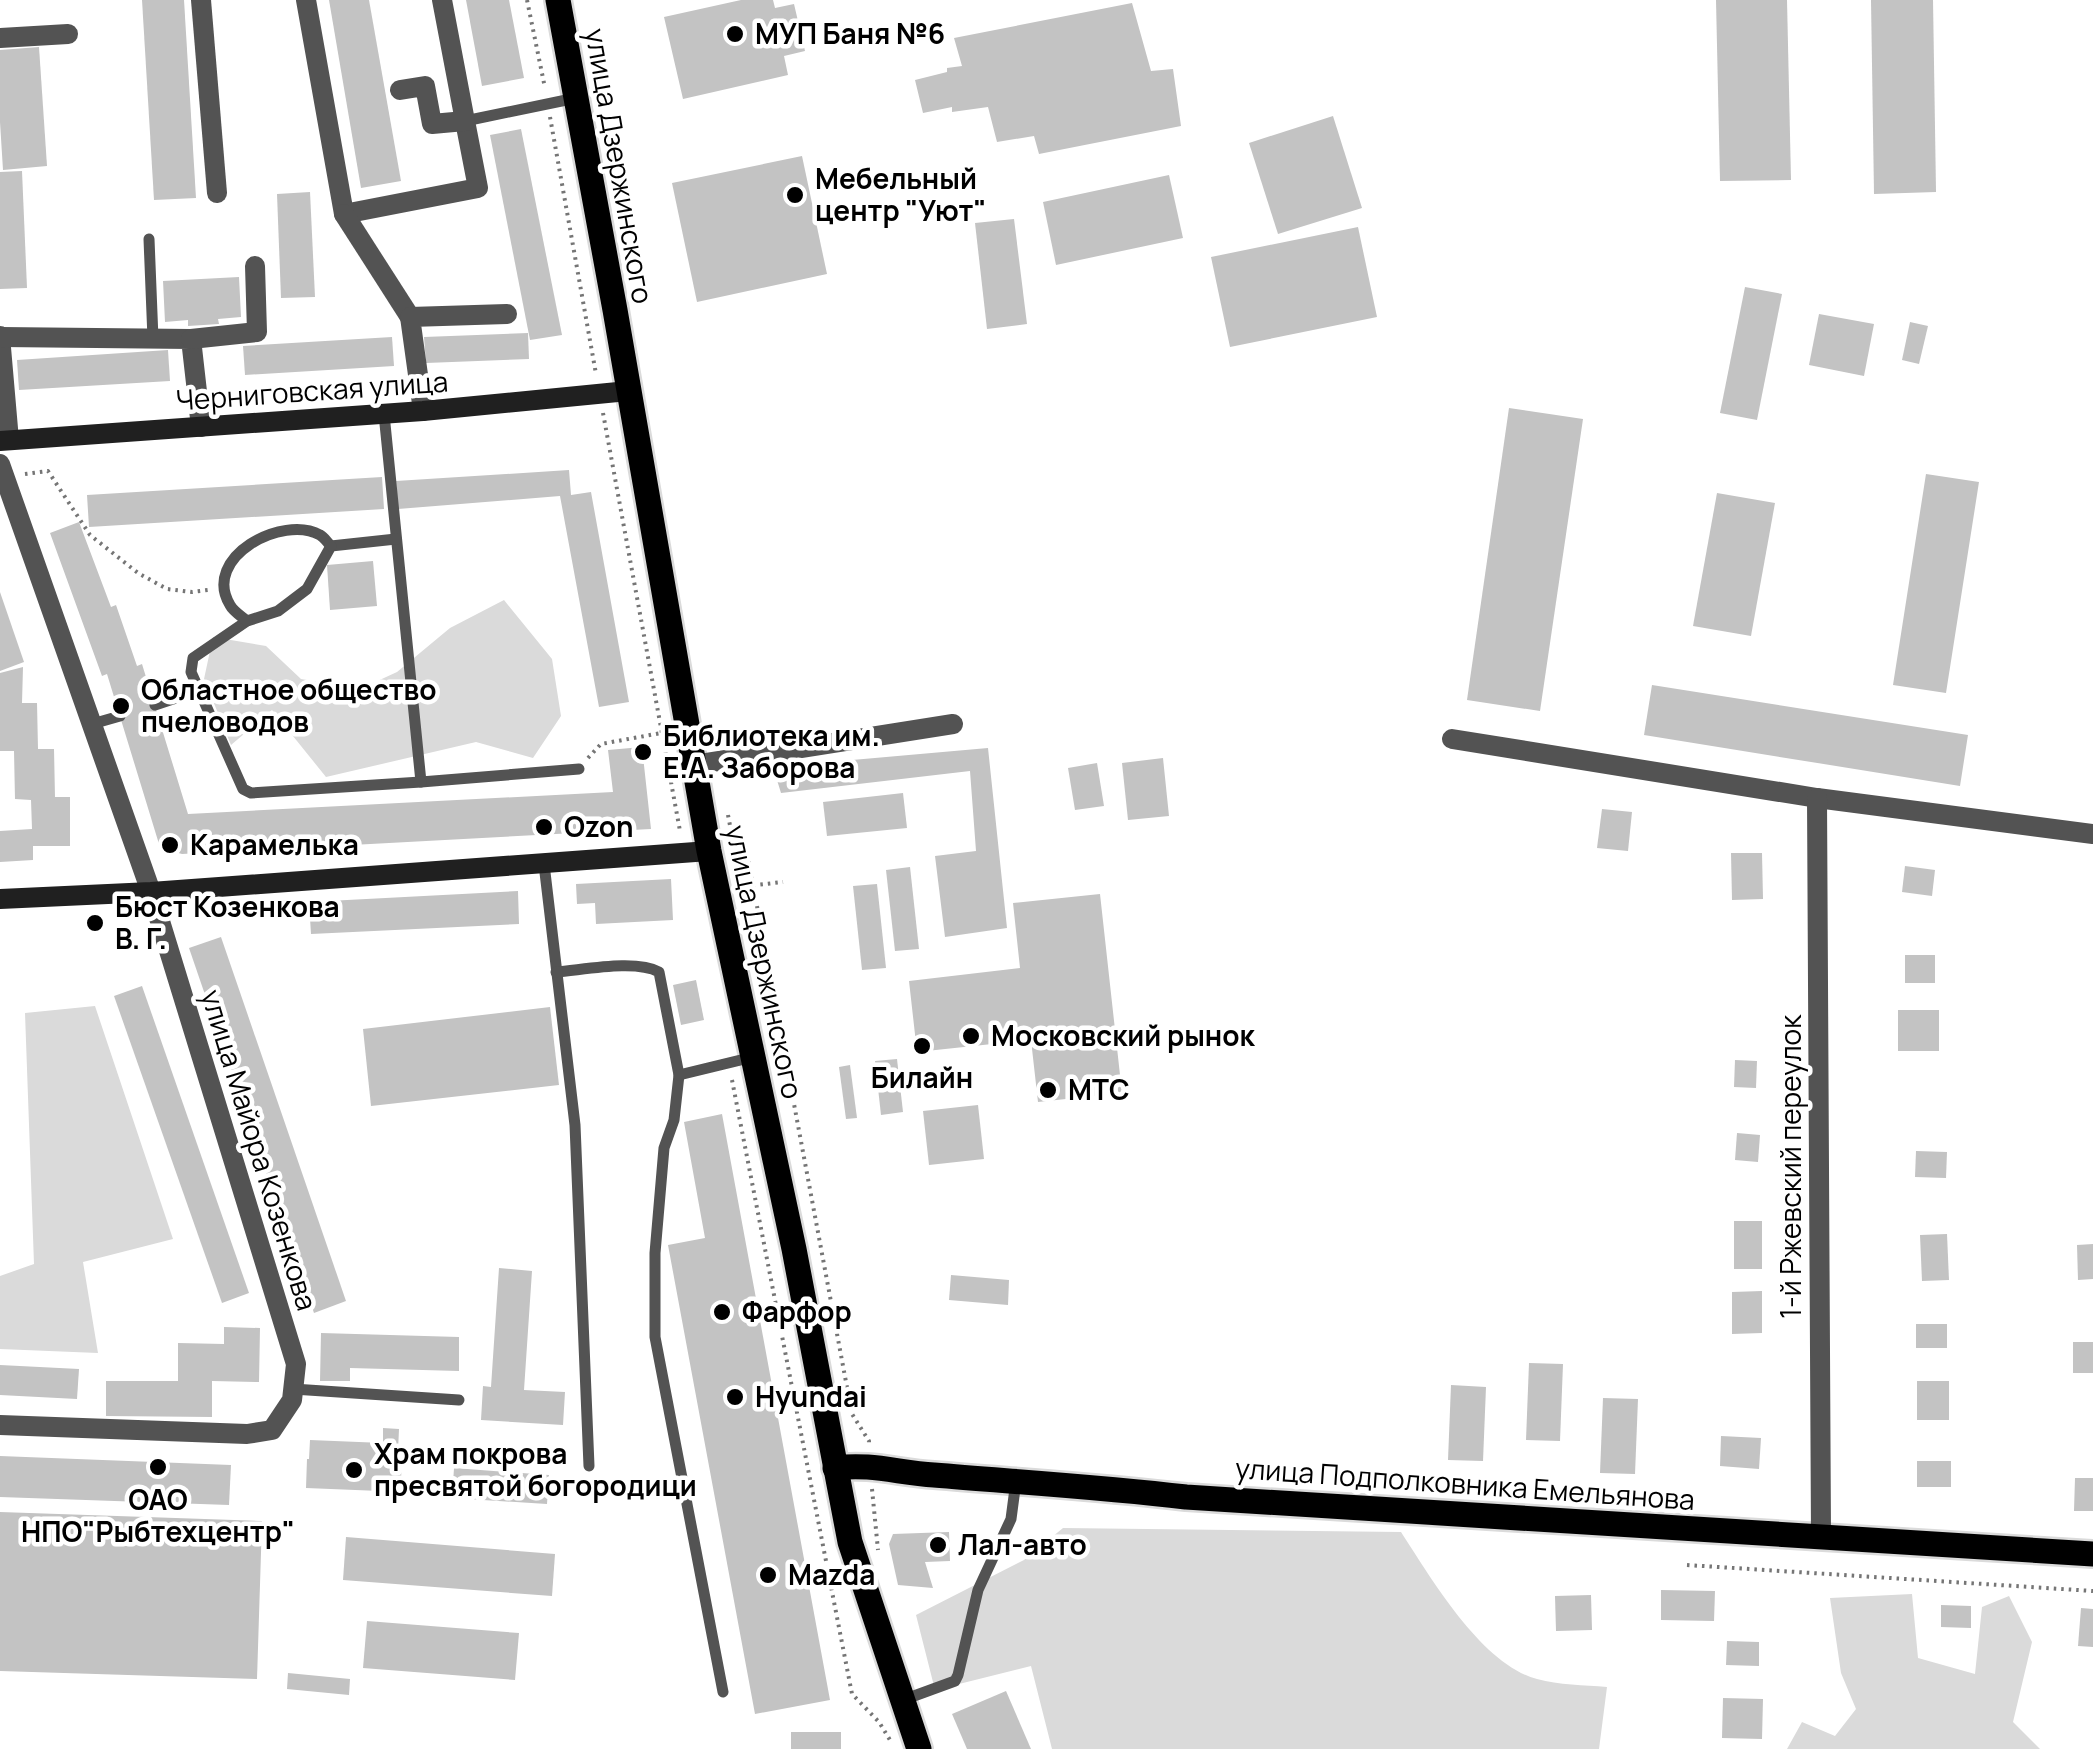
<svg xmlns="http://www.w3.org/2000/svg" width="2093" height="1749" viewBox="0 0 2093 1749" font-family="Manrope,sans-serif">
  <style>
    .green { fill: #dadada }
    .building { fill: #c3c3c3 }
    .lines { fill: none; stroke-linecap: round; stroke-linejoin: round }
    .primary-casing { stroke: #dbdbdb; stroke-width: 30 }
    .path { stroke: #757575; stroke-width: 4; stroke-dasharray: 2.5 5; stroke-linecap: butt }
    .lane { stroke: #535353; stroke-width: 11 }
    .street { stroke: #535353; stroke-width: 20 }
    .secondary { stroke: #202020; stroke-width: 20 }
    .primary { stroke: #000; stroke-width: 25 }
    .poi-dot { fill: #000; stroke: #fff; stroke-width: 4 }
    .labels { text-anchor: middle; stroke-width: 9; stroke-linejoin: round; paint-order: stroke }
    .poi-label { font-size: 28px; font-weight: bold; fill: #000; stroke: #fff; text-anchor: start }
    .street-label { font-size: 28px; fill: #000; stroke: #fff }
  </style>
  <rect width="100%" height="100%" fill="#fff"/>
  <g class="green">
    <polygon points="504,600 552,659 561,716 533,758 476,742 326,777 272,710 231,745 204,679 213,637 266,646 301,679 360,689 397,672 450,628"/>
    <polygon points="95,1006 173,1239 83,1262 98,1353 0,1349 0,1276 34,1264 25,1013"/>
    <path d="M1063,1528L1401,1532C1431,1578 1481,1664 1537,1679C1559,1685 1584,1685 1607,1687L1599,1749H1052L1031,1666L935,1690L916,1615L1024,1560Z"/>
    <polygon points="1912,1594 1918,1658 1975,1674 1982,1607 2009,1596 2032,1642 2013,1722 2040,1749 1787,1749 1802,1722 1835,1736 1856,1709 1841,1673 1830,1598"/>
  </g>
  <g class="building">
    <polygon points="142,0 184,0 196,198 154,200"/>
    <polygon points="329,0 369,0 401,181 361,188"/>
    <polygon points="466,0 509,0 524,78 482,86"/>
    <polygon points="741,0 773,0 775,8 794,4 805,51 784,56 788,75 683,99 664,17"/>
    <polygon points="1716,0 1787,0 1791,180 1720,181"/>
    <polygon points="1871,0 1933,0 1936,192 1874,194"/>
    <polygon points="1132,3 1151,71 1173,69 1181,126 1039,154 1034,136 997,142 988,107 952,112 952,107 923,113 915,80 947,72 947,68 962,66 954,38"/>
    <polygon points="39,47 47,166 3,170 0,122 0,50"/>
    <polygon points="1333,116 1362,208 1278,234 1249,143"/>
    <polygon points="521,129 562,335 530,340 490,135"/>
    <polygon points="802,156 827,274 697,302 672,183"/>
    <polygon points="22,171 27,288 0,289 0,172"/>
    <polygon points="1169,175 1183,238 1056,265 1043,202"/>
    <polygon points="310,192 315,297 281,298 277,194"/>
    <polygon points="1014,219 1027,324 987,329 975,223"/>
    <polygon points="1358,227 1377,317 1230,347 1211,257"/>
    <polygon points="239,277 241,317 218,319 219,324 188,326 188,320 165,322 163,281"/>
    <polygon points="1745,287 1782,294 1757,420 1720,413"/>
    <polygon points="1819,314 1874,324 1864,376 1809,365"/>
    <polygon points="1910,322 1928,326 1919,364 1902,360"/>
    <polygon points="528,333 529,359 426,363 424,337"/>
    <polygon points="392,337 394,366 245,375 243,346"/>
    <polygon points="168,350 170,381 19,390 17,360"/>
    <polygon points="1509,408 1583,419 1540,711 1467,700"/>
    <polygon points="569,470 571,495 591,492 629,702 599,707 560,496 398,509 396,481"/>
    <polygon points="1926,474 1979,482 1946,693 1893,685"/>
    <polygon points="382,477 384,509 89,527 87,495"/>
    <polygon points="1717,493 1775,503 1751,636 1693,626"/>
    <polygon points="79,522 111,607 116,605 137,666 142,664 188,814 613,792 608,750 642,747 651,829 182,854 164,849 159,844 107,674 102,676 50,533"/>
    <polygon points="373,561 377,606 330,610 327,565"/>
    <polygon points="0,592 24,662 0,671"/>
    <polygon points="23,667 22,703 37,703 38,749 54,749 55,797 70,797 70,846 33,846 33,860 0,862 0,831 32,829 31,800 15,799 14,751 0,751 0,673"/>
    <polygon points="1652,685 1968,735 1960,786 1644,735"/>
    <polygon points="988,748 1007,928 945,937 935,856 976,851 970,771 781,793 773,767"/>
    <polygon points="1163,758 1169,816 1128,820 1122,763"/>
    <polygon points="1097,763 1104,806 1075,810 1068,768"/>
    <polygon points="903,793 907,828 827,836 823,802"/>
    <polygon points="1602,809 1632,812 1628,851 1597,848"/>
    <polygon points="1731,853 1762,853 1763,899 1732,900"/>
    <polygon points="1905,866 1935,870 1932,896 1902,892"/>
    <polygon points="910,867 919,949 895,951 886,870"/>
    <polygon points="671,879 673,920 596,924 595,903 577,904 576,884"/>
    <polygon points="877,884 886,968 862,970 853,886"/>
    <polygon points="518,891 519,924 311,934 309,902"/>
    <polygon points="1100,894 1122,1093 1038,1102 1031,1040 917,1052 909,981 1020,968 1013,903"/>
    <polygon points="221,937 346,1301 314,1313 189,948"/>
    <rect x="1905" y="955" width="30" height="28"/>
    <polygon points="696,980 704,1020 681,1025 673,985"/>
    <polygon points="142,986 249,1293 222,1303 114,996"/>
    <polygon points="550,1007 559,1085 371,1106 363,1029"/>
    <rect x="1898" y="1010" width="41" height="41"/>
    <polygon points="897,1059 903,1112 881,1115 875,1061"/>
    <polygon points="1735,1060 1757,1061 1756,1088 1734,1087"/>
    <polygon points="850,1065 857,1118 846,1119 839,1067"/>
    <polygon points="978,1105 984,1159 929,1165 923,1111"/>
    <polygon points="722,1114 830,1700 755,1714 668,1245 705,1238 684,1122"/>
    <polygon points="1737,1133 1760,1135 1758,1162 1735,1160"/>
    <polygon points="1916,1151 1947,1152 1946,1178 1915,1177"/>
    <rect x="1734" y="1221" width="28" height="48"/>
    <polygon points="1947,1234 1949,1280 1922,1281 1920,1235"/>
    <polygon points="2093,1244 2093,1279 2078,1280 2077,1245"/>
    <polygon points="499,1268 532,1271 524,1390 565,1392 563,1425 481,1420 483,1386 491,1387"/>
    <polygon points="951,1275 1009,1280 1008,1305 949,1300"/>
    <polygon points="1762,1291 1762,1333 1732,1334 1732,1292"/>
    <rect x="1916" y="1324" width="31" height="24"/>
    <polygon points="224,1327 260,1328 259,1382 212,1381 212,1417 106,1416 106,1381 178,1381 178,1343 224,1344"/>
    <polygon points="321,1333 459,1337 459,1371 350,1368 350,1381 320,1381"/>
    <rect x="2073" y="1342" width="20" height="31"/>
    <polygon points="1529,1363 1563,1364 1560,1441 1526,1440"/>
    <polygon points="0,1365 79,1369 77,1399 0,1395"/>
    <rect x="1917" y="1381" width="32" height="39"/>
    <polygon points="1451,1385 1486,1387 1483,1461 1448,1460"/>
    <polygon points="1603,1398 1638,1399 1635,1474 1600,1473"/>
    <polygon points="383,1428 399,1429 398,1451 402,1451 401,1482 395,1481 394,1498 380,1497 380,1491 306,1488 307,1459 309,1459 310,1440 383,1443"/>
    <polygon points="1721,1436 1761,1438 1759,1469 1720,1466"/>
    <polygon points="0,1456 231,1465 229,1505 0,1497"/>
    <rect x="1917" y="1461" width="34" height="26"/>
    <polygon points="454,1468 549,1475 547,1504 452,1498"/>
    <polygon points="2075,1478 2093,1478 2093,1511 2074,1511"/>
    <polygon points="0,1512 262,1521 257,1679 0,1671"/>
    <polygon points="949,1532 950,1561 925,1562 933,1588 898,1585 889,1544 893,1534"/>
    <polygon points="346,1537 555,1554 552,1596 343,1580"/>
    <polygon points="1661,1590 1715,1591 1714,1621 1661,1620"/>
    <polygon points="1591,1595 1592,1630 1556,1631 1555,1596"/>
    <polygon points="1941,1605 1971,1606 1971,1628 1941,1627"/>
    <polygon points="2081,1608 2093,1609 2093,1647 2078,1646"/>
    <polygon points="367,1621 519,1633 515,1680 363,1668"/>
    <polygon points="1727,1641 1759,1642 1759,1666 1726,1665"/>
    <polygon points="288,1673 350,1679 349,1695 287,1689"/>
    <polygon points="1006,1691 1031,1749 967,1749 952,1714"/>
    <polygon points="1723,1698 1763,1699 1762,1739 1722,1738"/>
    <rect x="791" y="1732" width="50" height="17"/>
  </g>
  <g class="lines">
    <g class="primary-casing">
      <g id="primary">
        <polyline points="558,0 615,310 709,851 794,1249 850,1542 919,1749"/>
        <path d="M835,1468C871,1463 899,1473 934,1475C1018,1482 1102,1487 1186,1497L2093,1554"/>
      </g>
    </g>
    <g class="path">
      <polyline points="527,0 545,88"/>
      <polyline points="550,117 596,374"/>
      <polyline points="603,413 680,831"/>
      <polyline points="25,474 48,471 90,535 138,573 167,589 192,592 208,590"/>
      <polyline points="588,758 601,744 661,733"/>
      <polyline points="728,815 732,836 748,858 852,1414 869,1441 869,1445"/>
      <polyline points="738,887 783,882"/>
      <polyline points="732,1080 852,1694 879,1722 890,1740"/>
      <polyline points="872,1489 878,1550"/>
      <polyline points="1687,1565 2093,1591"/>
    </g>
    <g class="lane">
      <polyline points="465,121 576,98"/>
      <polyline points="149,239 153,339"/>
      <polyline points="384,414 421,782 579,769"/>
      <polyline points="396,539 331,546 307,589 278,611 247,621 193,658 191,672 243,789 251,793 421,782"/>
      <path d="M247,621C241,616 233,611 230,605C201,557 283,514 320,535C324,537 327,542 331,546"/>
      <polyline points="155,705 200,690"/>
      <polyline points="92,724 120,716"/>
      <polyline points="544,864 575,1125 589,1466"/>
      <path d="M556,972C583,970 636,959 659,972L679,1075L674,1120L664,1148L655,1253V1337L723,1692"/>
      <polyline points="679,1075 753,1057"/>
      <polyline points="293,1389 459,1400"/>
      <polyline points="903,1700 955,1681 958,1675 978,1590 1011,1519 1016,1481"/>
    </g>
    <g class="street">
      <polyline points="201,0 217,193"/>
      <polyline points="306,0 344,214 478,188 465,121"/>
      <polyline points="0,38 68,34"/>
      <polyline points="400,90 425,86 432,124 465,121 442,0"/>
      <polyline points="344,214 410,317"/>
      <polyline points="0,336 9,440"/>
      <polyline points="1,337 191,339 201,427"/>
      <polyline points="191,339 257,332 255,266"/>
      <polyline points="423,411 410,317 507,314"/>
      <polyline points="0,464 151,892 296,1364 292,1400 272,1430 247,1434 0,1425"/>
      <polyline points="1452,739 1817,798 2093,834"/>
      <polyline points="694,765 953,724"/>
      <polyline points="1817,798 1821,1536"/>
    </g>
    <g class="secondary">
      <polyline points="0,441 423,411 628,391"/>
      <polyline points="0,899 151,892 709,851"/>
    </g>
    <use href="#primary" class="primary"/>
  </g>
  <g class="poi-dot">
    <circle cx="735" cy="34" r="10"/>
    <circle cx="795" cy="195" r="10"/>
    <circle cx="121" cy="706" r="10"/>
    <circle cx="643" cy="752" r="10"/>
    <circle cx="544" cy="827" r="10"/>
    <circle cx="170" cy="845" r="10"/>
    <circle cx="95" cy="923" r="10"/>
    <circle cx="971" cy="1036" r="10"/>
    <circle cx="922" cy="1046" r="10"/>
    <circle cx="1048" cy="1090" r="10"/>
    <circle cx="722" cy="1312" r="10"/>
    <circle cx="735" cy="1397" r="10"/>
    <circle cx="158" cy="1467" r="10"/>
    <circle cx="354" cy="1470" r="10"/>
    <circle cx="938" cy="1545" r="10"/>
    <circle cx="768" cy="1575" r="10"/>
  </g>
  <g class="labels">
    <g class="poi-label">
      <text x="755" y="44">МУП Баня №6</text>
      <text x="815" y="189">Мебельный<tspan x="815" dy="32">центр "Уют"</tspan></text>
      <text x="141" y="700">Областное общество<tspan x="141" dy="32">пчеловодов</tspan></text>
      <text x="663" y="746">Библиотека им.<tspan x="663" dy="32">Е.А. Заборова</tspan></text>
      <text x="564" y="837">Ozon</text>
      <text x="190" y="855">Карамелька</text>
      <text x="115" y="917">Бюст Козенкова<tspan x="115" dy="32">В. Г.</tspan></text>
      <text x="991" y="1046">Московский рынок</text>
      <text x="922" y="1088" text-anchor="middle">Билайн</text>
      <text x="1068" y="1100">МТС</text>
      <text x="742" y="1322">Фарфор</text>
      <text x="755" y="1407">Hyundai</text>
      <text x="374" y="1464">Храм покрова<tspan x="374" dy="32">пресвятой богородици</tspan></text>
      <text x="158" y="1510" text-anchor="middle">ОАО<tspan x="158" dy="32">НПО"Рыбтехцентр"</tspan></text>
      <text x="958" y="1555">Лал-авто</text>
      <text x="788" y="1585">Mazda</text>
    </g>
    <g class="street-label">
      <text transform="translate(619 166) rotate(80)" y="10">улица Дзержинского</text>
      <text transform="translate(312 391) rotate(-4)" y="10">Черниговская улица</text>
      <text transform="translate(764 962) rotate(78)" y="10">улица Дзержинского</text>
      <text transform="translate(259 1150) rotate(73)" y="10">улица Майора Козенкова</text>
      <text transform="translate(1791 1167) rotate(-90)" y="10">1-й Ржевский переулок</text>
      <text transform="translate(1465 1484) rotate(4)" y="10">улица Подполковника Емельянова</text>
    </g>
  </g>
</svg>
